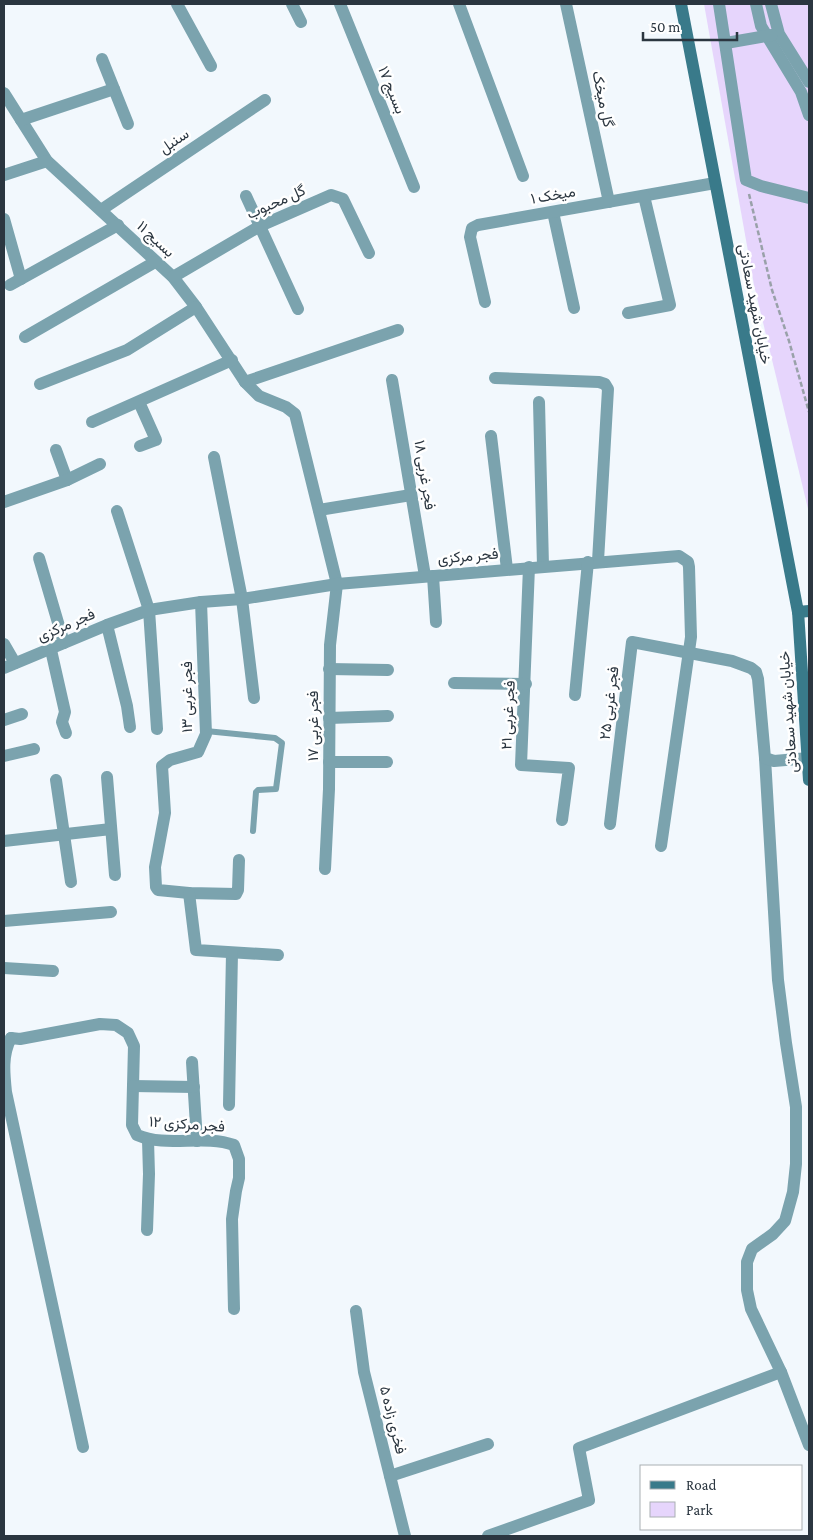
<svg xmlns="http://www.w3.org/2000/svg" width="813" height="1540" viewBox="0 0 813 1540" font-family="'Crimson Pro',Vazirmatn,serif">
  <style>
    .green { fill: #e6d5fc }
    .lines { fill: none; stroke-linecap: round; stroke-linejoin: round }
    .path { stroke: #99a1a9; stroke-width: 2.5; stroke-dasharray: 5 2.5; stroke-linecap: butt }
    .lane { stroke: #7ba3ae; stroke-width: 6 }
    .street { stroke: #7ba3ae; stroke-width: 12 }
    .secondary { stroke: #397a8a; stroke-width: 12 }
    .labels { text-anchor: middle; stroke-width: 5; stroke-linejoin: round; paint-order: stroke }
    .street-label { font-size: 15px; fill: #2b3640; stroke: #fff }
  </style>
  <rect width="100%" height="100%" fill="#f2f8fd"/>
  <polygon class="green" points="704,4 809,4 809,513 754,285"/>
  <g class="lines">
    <polyline class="path" points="749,194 772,290 789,341 809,412"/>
    <polyline class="lane" points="206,731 275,738 282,743 276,789 258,790 256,792 253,831"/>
    <g class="street">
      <polyline points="177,4 211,66"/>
      <polyline points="292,4 301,22"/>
      <polyline points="340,4 414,187"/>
      <polyline points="459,4 523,176"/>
      <polyline points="566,4 609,202"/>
      <polyline points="719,4 746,180 761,186 809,198"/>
      <polyline points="756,4 761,26 801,92 809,115"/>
      <polyline points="771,4 779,34 809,82"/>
      <polyline points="726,43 772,35"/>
      <polyline points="102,59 128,124"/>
      <polyline points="4,93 47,161 173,277 196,307 245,382 259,396 286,407 295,414 337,584 330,645 329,789 325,869"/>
      <polyline points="21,120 114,89"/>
      <polyline points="4,175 47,161"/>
      <polyline points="246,196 298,309"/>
      <polyline points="101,210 265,100"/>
      <polyline points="553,212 574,308"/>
      <polyline points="4,219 21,279"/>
      <polyline points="173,277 260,226 331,195 343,199 369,253"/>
      <polyline points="10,285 118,225"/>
      <polyline points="485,302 470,237 472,228 478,225 715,183"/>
      <polyline points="628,313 670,305 644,196"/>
      <polyline points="25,337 155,262"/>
      <polyline points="495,378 599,382 605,384 608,389 598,561"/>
      <polyline points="392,380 425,576"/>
      <polyline points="245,382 398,330"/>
      <polyline points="40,384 127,350 196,307"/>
      <polyline points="139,402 156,440 140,446"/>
      <polyline points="539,402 543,566"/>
      <polyline points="92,422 232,360"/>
      <polyline points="491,436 507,569"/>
      <polyline points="56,450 67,480"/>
      <polyline points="214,457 242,599 254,698"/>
      <polyline points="4,502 67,480 100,464"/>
      <polyline points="319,510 411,495"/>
      <polyline points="117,511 149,610 157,729"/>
      <polyline points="39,558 64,643"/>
      <polyline points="529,567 521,765 569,768 562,820"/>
      <polyline points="433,576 436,622"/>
      <polyline points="201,602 206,734 198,752 170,760 162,766 165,813 155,867 156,887 158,890 189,893 236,894 238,890 239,860"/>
      <polyline points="107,625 127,706 130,727"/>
      <polyline points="4,644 15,663"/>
      <polyline points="51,650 65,712 62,722 66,733"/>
      <polyline points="4,668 107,625 149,610 201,602 242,599 337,584 679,556 688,562 689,567 691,637 661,846"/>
      <polyline points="329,669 388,670"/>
      <polyline points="454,683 526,684"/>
      <polyline points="575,695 588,562"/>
      <polyline points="329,718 388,716"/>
      <polyline points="4,720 22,714"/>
      <polyline points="4,756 34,749"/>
      <polyline points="765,758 778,980 786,1043 796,1107 796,1164 793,1192 785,1221 773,1234 752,1249 747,1262 747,1290 751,1309 781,1372 809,1445"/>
      <polyline points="329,762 387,762"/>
      <polyline points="107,777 115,875"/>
      <polyline points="56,780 71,882"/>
      <polyline points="610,824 632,642 732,661 751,668 756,672 758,679 765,758 774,761 809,758"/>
      <polyline points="4,841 111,829"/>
      <polyline points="189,893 196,950 278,955"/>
      <polyline points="4,921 111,912"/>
      <polyline points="4,968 53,971"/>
      <path d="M11,1038L20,1039L100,1024L116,1025L128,1033L134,1046L132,1125L137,1135C167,1148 203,1134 234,1145L239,1159V1178L236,1191L232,1219L234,1309"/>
      <path d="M11,1038C2,1055 4,1073 6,1092L83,1447"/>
      <polyline points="192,1062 197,1141"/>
      <polyline points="133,1086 194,1087"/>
      <polyline points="229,1105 232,953"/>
      <polyline points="147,1230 149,1174 148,1140"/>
      <polyline points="356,1311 364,1372 405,1536"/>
      <polyline points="390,1476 488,1444"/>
      <polyline points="488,1536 589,1500 579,1448 781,1372"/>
    </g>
    <g class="secondary">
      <polyline points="681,4 798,612 809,611"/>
      <polyline points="798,611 809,780"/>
    </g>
  </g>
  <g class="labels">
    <g class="street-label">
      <text transform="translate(392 90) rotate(68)" y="5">بسیج ۱۷</text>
      <text transform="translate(603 99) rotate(78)" y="5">گل میخک</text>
      <text transform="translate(174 141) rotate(-34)" y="5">سنبل</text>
      <text transform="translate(553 195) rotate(-10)" y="5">میخک ۱</text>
      <text transform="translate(276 202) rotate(-24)" y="5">گل محبوب</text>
      <text transform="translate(156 239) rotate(43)" y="5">بسیج ۱۱</text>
      <text transform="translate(755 304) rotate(79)" y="5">خیابان شهید سعادتی</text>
      <text transform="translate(425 475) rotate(81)" y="5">فجر غربی ۱۸</text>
      <text transform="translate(468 556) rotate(-5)" y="5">فجر مرکزی</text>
      <text transform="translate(66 625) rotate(-23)" y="5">فجر مرکزی</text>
      <text transform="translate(187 697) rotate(-90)" y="5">فجر غربی ۱۳</text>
      <text transform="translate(609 703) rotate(-83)" y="5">فجر غربی ۲۵</text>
      <text transform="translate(788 712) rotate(-94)" y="5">خیابان شهید سعادتی</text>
      <text transform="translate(508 715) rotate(-87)" y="5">فجر غربی ۲۱</text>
      <text transform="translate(313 726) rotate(-90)" y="5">فجر غربی ۱۷</text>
      <text transform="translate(187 1124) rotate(4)" y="5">فجر مرکزی ۱۲</text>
      <text transform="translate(393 1420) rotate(76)" y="5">فخری زاده ۵</text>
    </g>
  </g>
  <rect width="813" height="1540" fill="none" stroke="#2b3640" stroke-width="10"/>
  <rect x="640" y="1465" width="162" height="65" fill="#ffffff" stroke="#aaafb3"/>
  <rect x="650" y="1481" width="25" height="8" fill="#397a8a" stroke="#aaafb3"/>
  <text x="686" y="1490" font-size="15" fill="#2b3640">Road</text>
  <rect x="650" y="1502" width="25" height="15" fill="#e6d5fc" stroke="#aaafb3"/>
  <text x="686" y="1515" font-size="15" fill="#2b3640">Park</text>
  <path d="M643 32v8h94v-8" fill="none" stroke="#2b3640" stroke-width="2.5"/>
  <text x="650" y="32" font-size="15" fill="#2b3640" stroke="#ffffff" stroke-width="4" paint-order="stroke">50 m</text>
</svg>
